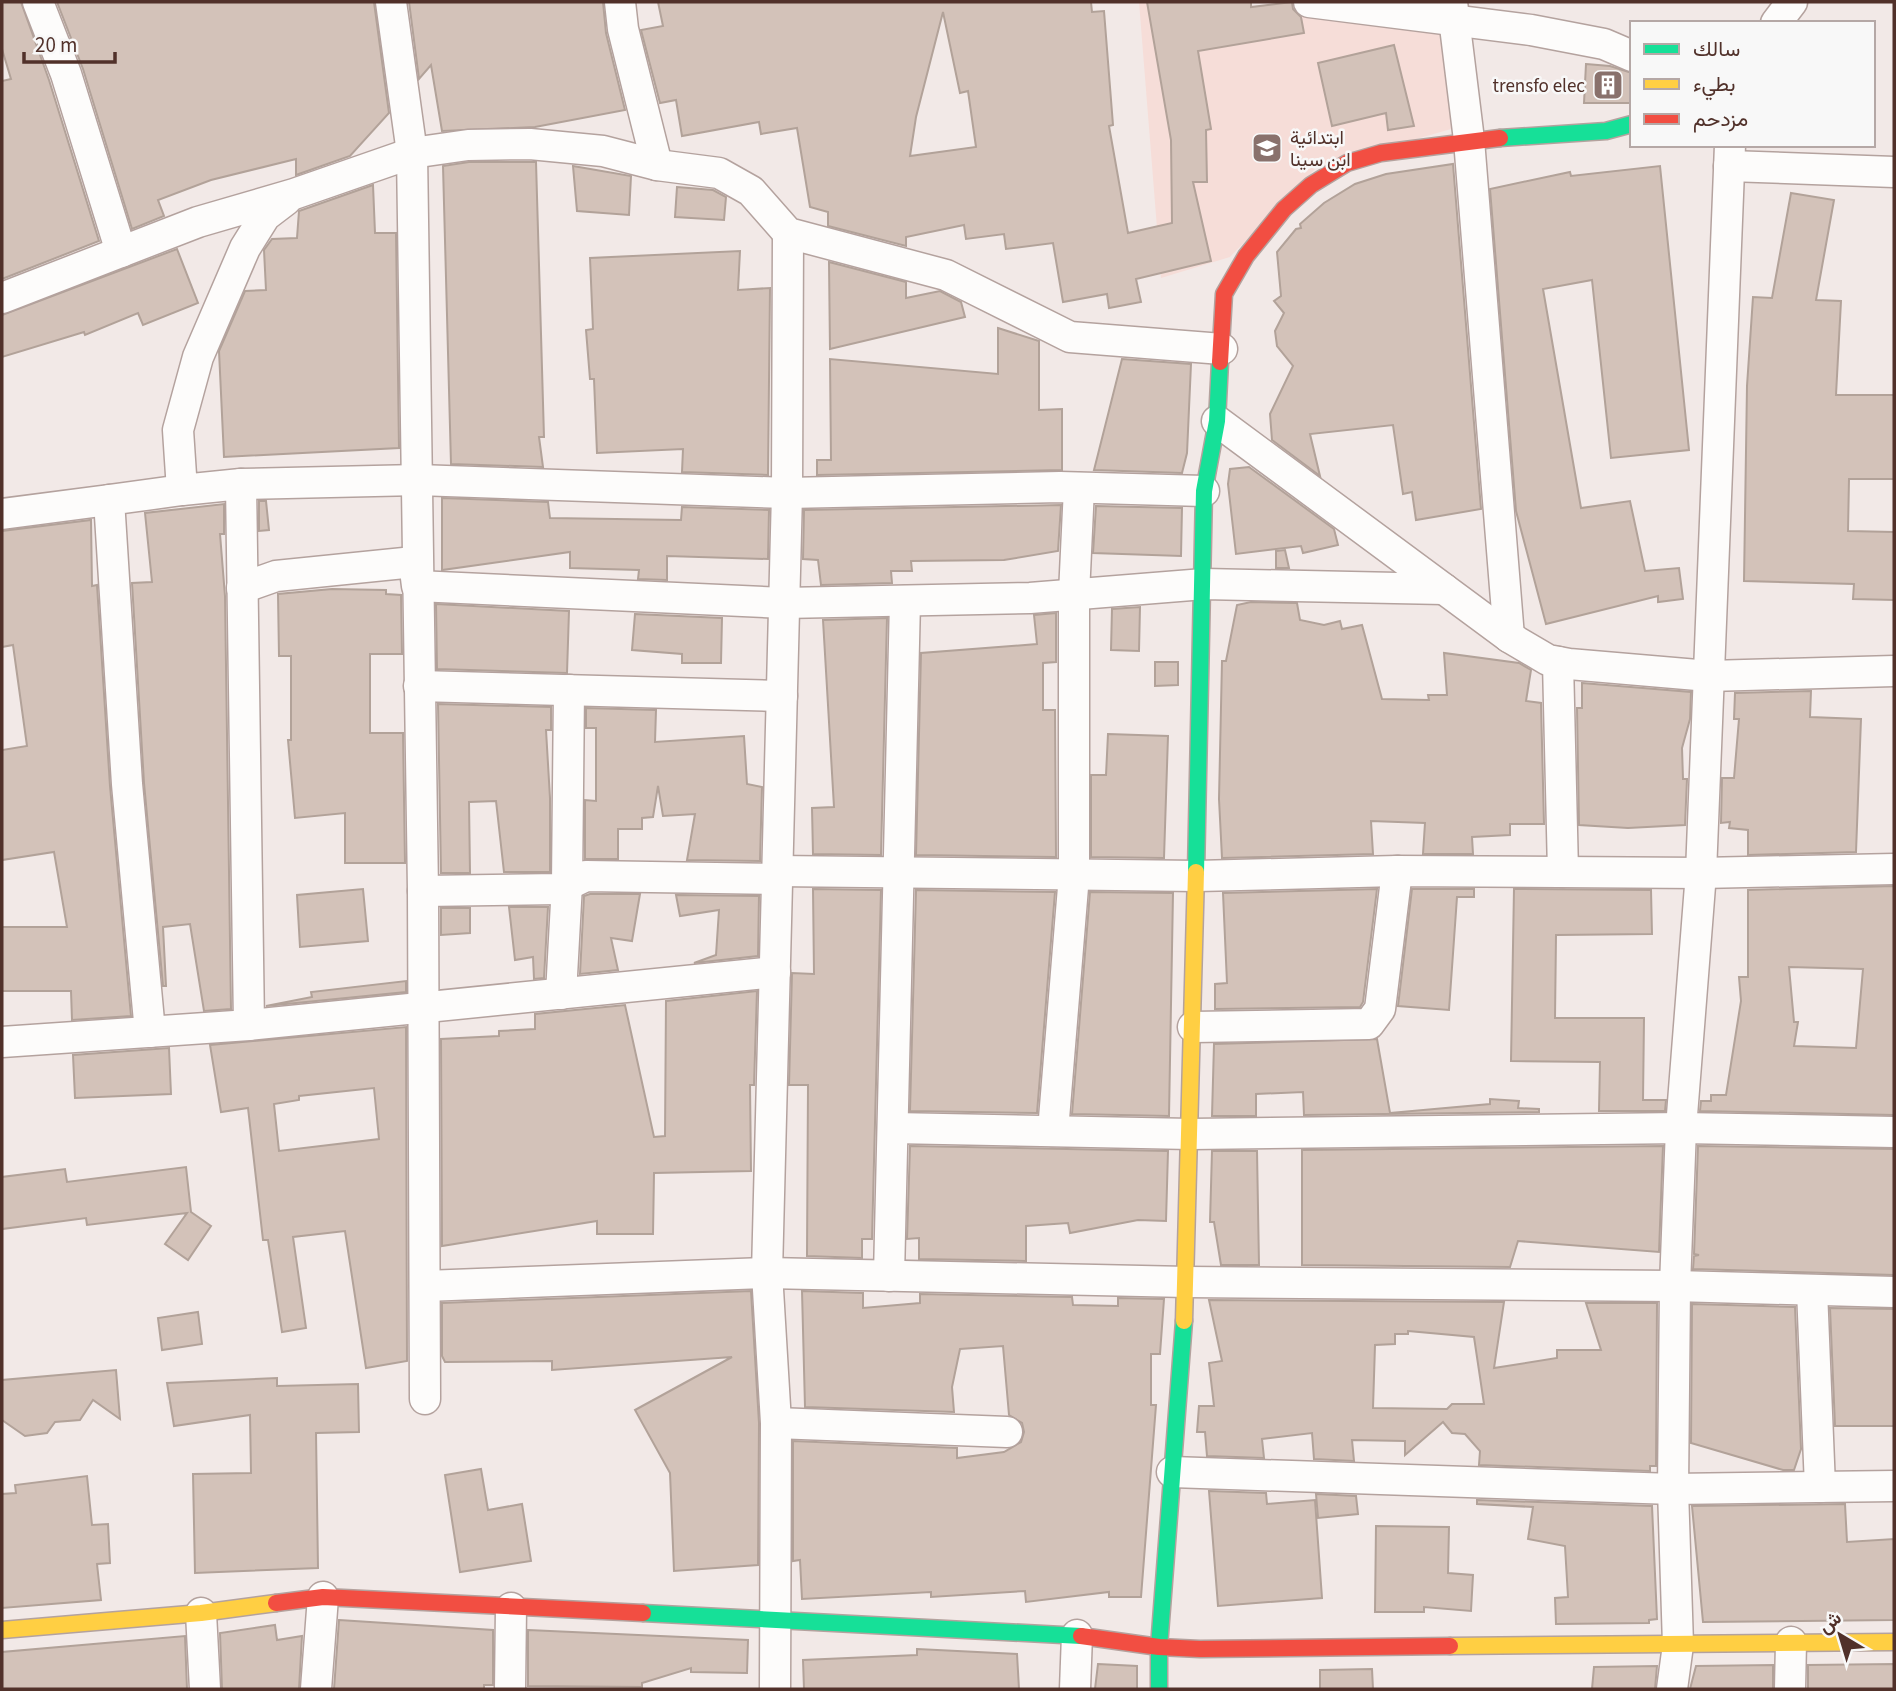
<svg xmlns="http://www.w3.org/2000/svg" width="1896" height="1691" viewBox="0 0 1896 1691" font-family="'Source Sans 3',Vazirmatn,sans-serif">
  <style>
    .built { fill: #f6ddd8 }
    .building { fill: #d3c2b9; stroke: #b2a299; stroke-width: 2; fill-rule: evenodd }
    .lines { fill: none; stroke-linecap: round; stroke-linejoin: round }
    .street-casing { stroke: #b4a29e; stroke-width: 33 }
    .fast-casing { stroke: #b4a29e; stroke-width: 19 }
    .slow-casing { stroke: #b4a29e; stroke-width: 19 }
    .jam-casing { stroke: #b4a29e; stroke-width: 19 }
    .street { stroke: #fdfcfb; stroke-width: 30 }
    .fast { stroke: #16e098; stroke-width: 16 }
    .slow { stroke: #ffcf43; stroke-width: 16 }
    .jam { stroke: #f24e42; stroke-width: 16 }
    .labels { text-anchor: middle; stroke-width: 5; stroke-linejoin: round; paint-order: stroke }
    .poi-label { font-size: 19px; fill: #51312a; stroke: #f8f8f8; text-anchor: end }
  </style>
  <rect width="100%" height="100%" fill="#f2e9e7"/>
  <polygon class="built" points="1139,2 1228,2 1446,35 1451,129 1316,168 1230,257 1161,278"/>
  <g class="building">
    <polygon points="2,2 21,2 49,80 99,241 2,279 2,81 11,79 2,49"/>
    <polygon points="57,2 374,2 389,113 350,156 296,175 296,159 211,180 158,200 164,216 132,229 83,69"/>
    <polygon points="409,2 603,2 606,33 625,110 535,127 442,131 431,65 419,79"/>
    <path d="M658,2H1091L1092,12L1104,11L1113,125L1109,126L1128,233L1172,223L1171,140L1147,2H1251V7L1292,2L1293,9L1301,17L1304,33L1198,51L1211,129L1206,130L1207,182H1193L1211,261L1136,279L1141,302L1109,308L1107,294L1063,302L1053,243L1006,249L1004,234L966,239L964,225L906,237V246L828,226V212L810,207L797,128L761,134L759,122L682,136L676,100L660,103L641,30L663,26ZM943,12L960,93L968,91L976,147L910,156L916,117Z"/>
    <polygon points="1394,45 1414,126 1388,130 1386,113 1332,126 1318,63"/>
    <polygon points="1586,64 1610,66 1632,73 1632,103 1584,103"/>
    <polygon points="469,162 536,162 544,437 539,437 543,467 451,464 443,166"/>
    <polygon points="1453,164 1481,509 1416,520 1412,492 1403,494 1393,425 1310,434 1320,476 1272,440 1270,414 1293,366 1277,346 1275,331 1284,313 1274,301 1281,296 1277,252 1296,229 1301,228 1300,224 1324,203 1355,184 1386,174"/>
    <polygon points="573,166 631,176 629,215 577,211"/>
    <polygon points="1660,166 1689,450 1611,458 1592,280 1543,289 1581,508 1630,501 1645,571 1679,568 1683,599 1658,602 1658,596 1546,624 1516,511 1490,189 1570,172 1571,176"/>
    <polygon points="373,185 375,233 396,233 399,448 224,457 219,351 245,291 266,290 264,250 272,239 297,238 299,211"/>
    <polygon points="677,187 713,190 726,197 724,220 675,217"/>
    <polygon points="1791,193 1834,200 1816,300 1841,301 1836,395 1894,395 1894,479 1849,479 1848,531 1894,532 1894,600 1853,599 1854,584 1744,581 1747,386 1753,297 1772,298"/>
    <polygon points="177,249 198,303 143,325 138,313 85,335 84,332 2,357 2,315"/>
    <polygon points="740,251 738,290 770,288 768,475 682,472 683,449 597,453 594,379 590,379 586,330 593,329 590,258"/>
    <polygon points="829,262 906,282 906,298 940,291 961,302 965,317 830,349"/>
    <polygon points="998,328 1039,341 1039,410 1062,409 1062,470 817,475 817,460 831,460 830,359 998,374"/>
    <polygon points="1122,359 1191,364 1187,453 1182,473 1094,470"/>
    <polygon points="1249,467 1334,529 1338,545 1303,553 1301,546 1236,554 1228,484 1230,469"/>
    <polygon points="442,498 548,502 550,518 681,520 682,507 769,510 768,559 667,556 667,580 638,579 639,570 570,568 570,552 442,570"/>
    <polygon points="259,501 266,501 269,530 259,531"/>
    <polygon points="224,504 224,534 220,534 225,596 231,1009 204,1011 190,924 163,927 166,986 163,986 144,783 132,583 152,582 145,513"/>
    <polygon points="1061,505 1058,551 1004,560 911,561 912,571 891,571 892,583 821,585 818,560 803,559 804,510"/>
    <polygon points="1096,506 1182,508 1181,556 1093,553"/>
    <polygon points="91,520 92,586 97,585 110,786 131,1016 72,1020 71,991 2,991 2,927 67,927 54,852 2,860 2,750 27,746 13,645 2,647 2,531"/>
    <polygon points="1285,550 1289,568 1276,568 1276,551"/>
    <polygon points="332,589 386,590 386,594 401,595 402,654 370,654 370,733 403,733 405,863 345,863 345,813 295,818 288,740 291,740 291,656 279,656 278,594"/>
    <polygon points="1251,602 1297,603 1300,620 1324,625 1340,621 1342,629 1362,625 1382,699 1429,700 1428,695 1447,695 1444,653 1519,663 1531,670 1526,701 1541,703 1544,824 1510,824 1510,835 1472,837 1473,854 1423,854 1425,823 1371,821 1373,854 1222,858 1219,799 1222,661 1226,661 1237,605"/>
    <polygon points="436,604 569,611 567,673 437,669"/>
    <polygon points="1140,607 1139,651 1111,650 1112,609"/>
    <polygon points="1056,613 1056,662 1043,663 1043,710 1055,710 1056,857 916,855 921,653 1037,644 1034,615"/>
    <polygon points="635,614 722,618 721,663 682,663 682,654 632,650"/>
    <polygon points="887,618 881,855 813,854 812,808 834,807 823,620"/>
    <polygon points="1155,662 1178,662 1178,685 1155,686"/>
    <polygon points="1582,683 1691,692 1690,719 1682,748 1683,779 1687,779 1685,825 1628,828 1579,825 1577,708 1582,708"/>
    <polygon points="1811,691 1810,717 1861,719 1856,852 1748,855 1748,830 1729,828 1730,822 1721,823 1722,778 1734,778 1739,719 1734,719 1735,693"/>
    <polygon points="438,704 551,707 551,730 546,730 550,798 550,872 504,872 496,801 469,802 470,873 441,873"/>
    <polygon points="586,708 656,710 655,742 744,736 747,784 762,787 760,861 687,860 695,814 663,816 658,786 653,817 642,818 642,829 618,829 618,859 585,859 585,800 596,801 596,728 586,728"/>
    <polygon points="1108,734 1168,736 1164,858 1091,857 1091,775 1106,775"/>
    <path d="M1894,886V1115L1700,1111L1701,1101H1711V1095H1726L1741,1001L1739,977H1748V890ZM1789,967L1863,969L1856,1048L1794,1046L1798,1022H1794Z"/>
    <polygon points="363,889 368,941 300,947 297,895"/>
    <polygon points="813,889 881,890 872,1239 862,1239 862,1258 807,1256 808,1085 789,1085 792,973 814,974"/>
    <polygon points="1377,889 1363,1002 1360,1007 1215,1009 1215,984 1227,983 1223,893"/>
    <polygon points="1412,889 1474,889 1474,897 1457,897 1449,1010 1398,1006"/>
    <polygon points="1514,889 1651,890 1652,934 1556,935 1555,1018 1644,1018 1643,1100 1666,1100 1665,1111 1599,1111 1600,1062 1511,1061"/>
    <polygon points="916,890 1055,892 1037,1113 910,1111"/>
    <polygon points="1090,892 1173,893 1169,1116 1072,1114"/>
    <polygon points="590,894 640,894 632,941 611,938 618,970 580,974 584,896"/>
    <polygon points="676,895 759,896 758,956 694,963 716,955 719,910 680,916"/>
    <polygon points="509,907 548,907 544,978 534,979 533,957 515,960"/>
    <polygon points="441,908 470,908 470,933 441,935"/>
    <polygon points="406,981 406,992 266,1006 312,997 311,992"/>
    <polygon points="757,991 754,1085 750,1085 751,1171 654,1173 653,1234 597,1234 597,1221 442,1246 441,1039 499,1036 499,1031 535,1029 535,1014 625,1005 654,1137 665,1136 666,1001"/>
    <path d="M406,1027L407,1361L366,1368L345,1231L293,1237L306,1328L282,1332L268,1240H263L248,1108L221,1112L210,1045ZM374,1088L379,1139L279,1151L274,1104L299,1100V1096Z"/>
    <polygon points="1377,1039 1390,1113 1490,1104 1490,1099 1519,1101 1518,1108 1539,1109 1539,1112 1304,1115 1303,1092 1256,1094 1256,1116 1212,1116 1214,1044"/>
    <polygon points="169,1048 171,1094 75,1098 73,1055"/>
    <polygon points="910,1146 1168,1151 1166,1221 1138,1220 1070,1233 1068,1223 1026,1226 1026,1261 919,1259 919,1238 907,1239"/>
    <polygon points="1663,1146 1659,1252 1518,1241 1510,1267 1302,1265 1302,1150"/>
    <polygon points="1698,1146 1894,1149 1894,1275 1693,1269 1694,1256 1699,1255 1694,1254"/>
    <polygon points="1212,1151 1257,1151 1259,1265 1221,1265 1214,1222 1210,1222"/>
    <polygon points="186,1167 191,1212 211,1226 188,1260 165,1244 187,1213 87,1225 86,1218 2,1229 2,1177 65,1169 67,1182"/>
    <polygon points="751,1291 759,1423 758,1565 674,1571 670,1473 635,1410 732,1357 552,1370 552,1361 445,1362 442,1356 442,1303"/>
    <polygon points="802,1291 863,1293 863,1308 920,1303 920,1294 1072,1297 1073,1305 1118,1306 1118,1298 1164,1299 1160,1354 1151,1354 1151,1405 1156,1405 1141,1597 1109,1597 1109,1592 1026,1602 1025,1591 931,1597 931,1592 802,1599 800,1560 793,1561 793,1441 957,1448 957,1458 1004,1452 1021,1442 1024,1432 1022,1423 1009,1415 1003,1346 960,1349 952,1387 954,1412 805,1407"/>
    <path d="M1209,1300L1504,1302L1494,1368L1557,1358V1350H1601L1586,1303H1657L1656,1466H1650V1471L1479,1465L1480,1451L1465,1434L1452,1433L1443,1422L1405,1455V1441L1352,1440L1354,1461L1314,1459L1312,1433L1262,1439L1264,1458L1207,1456L1205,1432H1197L1199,1406H1214L1209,1363L1222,1361ZM1408,1331L1474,1337L1484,1404H1452L1447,1409L1373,1408L1375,1345L1395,1344V1334H1408Z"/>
    <polygon points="1692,1304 1795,1307 1801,1449 1794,1470 1783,1470 1691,1443"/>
    <polygon points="1830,1308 1894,1309 1894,1426 1835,1426"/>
    <polygon points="198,1312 202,1344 162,1350 158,1318"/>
    <polygon points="116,1370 120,1419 93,1400 80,1420 55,1422 47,1433 25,1436 2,1420 2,1380"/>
    <polygon points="277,1378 277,1386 358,1384 359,1432 316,1433 318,1568 195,1573 193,1474 251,1473 250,1415 174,1426 167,1383"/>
    <polygon points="481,1469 488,1510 522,1504 531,1561 460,1572 445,1475"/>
    <polygon points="87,1476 92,1525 108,1524 110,1563 97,1564 101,1600 2,1608 2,1494 16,1493 15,1485"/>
    <polygon points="1209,1491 1266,1493 1267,1504 1315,1500 1322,1598 1218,1606"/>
    <polygon points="1316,1494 1356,1496 1358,1514 1318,1518"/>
    <polygon points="1477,1500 1652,1506 1657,1619 1649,1620 1649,1623 1556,1624 1555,1598 1568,1597 1565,1546 1528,1539 1533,1507 1477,1504"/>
    <polygon points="1845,1504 1847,1542 1894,1539 1894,1620 1703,1622 1692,1506"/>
    <polygon points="1376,1526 1449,1527 1448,1573 1473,1575 1471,1611 1424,1607 1424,1612 1375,1612"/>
    <polygon points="339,1620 493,1630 493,1685 484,1685 484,1689 334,1689"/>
    <polygon points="275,1625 277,1640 302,1636 299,1689 222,1689 220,1633"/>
    <polygon points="528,1630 748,1640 747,1673 691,1672 691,1668 642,1683 642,1687 528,1686"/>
    <polygon points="185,1636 187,1689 2,1689 2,1652"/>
    <polygon points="917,1649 1017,1654 1019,1689 804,1689 803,1660 917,1655"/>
    <polygon points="1098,1664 1137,1666 1137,1689 1095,1689"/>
    <polygon points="1894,1664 1894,1689 1808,1689 1808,1665"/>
    <polygon points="1773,1665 1773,1689 1690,1689 1696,1666"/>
    <polygon points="1657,1666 1655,1689 1592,1689 1594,1667"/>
    <polygon points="1372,1669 1373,1689 1320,1689 1320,1670"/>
  </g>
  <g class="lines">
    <g class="street-casing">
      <g id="street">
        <polyline points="38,2 66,74 121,252"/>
        <polyline points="391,2 412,153 423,891 425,1399"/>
        <polyline points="620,2 623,29 657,165"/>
        <polyline points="1309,2 1531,30 1604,44 1632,56"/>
        <polyline points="1452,2 1469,140 1509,637"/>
        <polyline points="1776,23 1792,2"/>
        <polyline points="1729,166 1894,172"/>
        <polyline points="2,298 198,222 294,194 412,153 468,145 530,144 603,151 657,165 719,173 751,191 788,233 946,275 1070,337 1222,349"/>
        <polyline points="1217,421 1509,637 1548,660 1569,664 1709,676 1894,671"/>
        <polyline points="241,484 418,480 787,493 1060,487 1204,491"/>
        <polyline points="2,514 109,500"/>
        <polyline points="242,588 276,576 414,562 417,586 784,603 1030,598 1204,584 1444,589"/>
        <polyline points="1558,662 1563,872"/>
        <polyline points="419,686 782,696"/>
        <polyline points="777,871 1197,876 1397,871 1701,873 1894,869"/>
        <polyline points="423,891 559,889 586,876 777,879"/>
        <polyline points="561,994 567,884 569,690"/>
        <polyline points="249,1025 241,484 182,490 178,430 198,357 245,248 265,216 286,200"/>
        <polyline points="1193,1027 1369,1024 1380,1009 1397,871"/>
        <polyline points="150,1032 127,784 109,500 182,490"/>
        <polyline points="2,1042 249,1025 775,972"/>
        <polyline points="893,1128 1191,1134 1681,1128 1894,1132"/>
        <polyline points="1053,1131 1074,875 1074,594 1079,488"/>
        <polyline points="889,1276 905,601"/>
        <polyline points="425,1286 767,1273 1187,1282 1675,1286 1894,1292"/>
        <polyline points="1812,1290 1820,1487"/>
        <polyline points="776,1423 1007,1432"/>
        <polyline points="1172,1472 1673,1489 1894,1486"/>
        <polyline points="201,1613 205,1689"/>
        <polyline points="316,1689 323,1597"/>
        <polyline points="510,1689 511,1608"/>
        <polyline points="775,1689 776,1423 767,1273 787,493 788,233"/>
        <polyline points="1075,1689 1077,1635"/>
        <polyline points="1672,1689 1678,1645 1673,1489 1675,1286 1681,1128 1701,873 1730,145"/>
        <polyline points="1790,1689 1791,1642"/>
      </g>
    </g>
    <g class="fast-casing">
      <g id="fast">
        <polyline points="1500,138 1606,131 1632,124"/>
        <polyline points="1196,872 1204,491 1217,421 1220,362"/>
        <polyline points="643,1613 1081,1636"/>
        <polyline points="1159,1689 1159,1647 1184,1321"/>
      </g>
    </g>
    <g class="slow-casing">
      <g id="slow">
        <polyline points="1184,1321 1196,872"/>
        <polyline points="2,1630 201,1613 276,1603"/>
        <polyline points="1450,1646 1894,1642"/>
      </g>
    </g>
    <g class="jam-casing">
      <g id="jam">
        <polyline points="1220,362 1224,294 1246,256 1284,209 1311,185 1347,163 1381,153 1500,138"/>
        <polyline points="276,1603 323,1597 643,1613"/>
        <polyline points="1081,1636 1159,1647 1200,1649 1450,1646"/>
      </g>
    </g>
    <use href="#street" class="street"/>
    <use href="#fast" class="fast"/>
    <use href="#slow" class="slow"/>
    <use href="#jam" class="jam"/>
  </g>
  <defs>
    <g id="building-square" transform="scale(1.575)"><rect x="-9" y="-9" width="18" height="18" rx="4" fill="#89716c" stroke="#f8f8f8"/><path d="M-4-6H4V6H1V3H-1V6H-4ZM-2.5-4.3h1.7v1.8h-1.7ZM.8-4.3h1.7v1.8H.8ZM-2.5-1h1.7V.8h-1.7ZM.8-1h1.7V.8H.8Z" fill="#fff"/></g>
    <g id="school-square" transform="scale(1.575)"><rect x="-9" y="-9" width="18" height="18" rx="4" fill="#89716c" stroke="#f8f8f8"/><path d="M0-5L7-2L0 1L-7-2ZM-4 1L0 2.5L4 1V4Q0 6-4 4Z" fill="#fff"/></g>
  </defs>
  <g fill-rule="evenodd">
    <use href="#building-square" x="1608" y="85"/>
    <use href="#school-square" x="1267" y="148"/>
  </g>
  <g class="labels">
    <g class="poi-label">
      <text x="1585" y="92">trensfo elec</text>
      <text x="1290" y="144" text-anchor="start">ابتدائية<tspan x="1290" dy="22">ابن سينا</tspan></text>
    </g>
  </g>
  <rect width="1896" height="1691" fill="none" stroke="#51312a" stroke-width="7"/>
  <rect x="1630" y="21" width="245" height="126" fill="#f8f8f8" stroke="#b5a8a6" stroke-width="2"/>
  <rect x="1644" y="44" width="35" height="10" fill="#16e098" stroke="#b5a8a6" stroke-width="2"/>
  <text x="1693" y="56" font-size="21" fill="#51312a">سالك</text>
  <rect x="1644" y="79" width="35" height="10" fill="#ffcf43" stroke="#b5a8a6" stroke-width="2"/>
  <text x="1693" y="91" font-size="21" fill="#51312a">بطيء</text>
  <rect x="1644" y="114" width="35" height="10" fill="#f24e42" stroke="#b5a8a6" stroke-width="2"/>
  <text x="1693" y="126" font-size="21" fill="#51312a">مزدحم</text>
  <g transform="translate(1840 1635) rotate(322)" stroke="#f8f8f8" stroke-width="5" paint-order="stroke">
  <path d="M0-5L12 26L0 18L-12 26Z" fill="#51312a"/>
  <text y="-10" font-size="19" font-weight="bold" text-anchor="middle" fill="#51312a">ش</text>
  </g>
  <path d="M24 52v10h91v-10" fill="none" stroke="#51312a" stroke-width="3.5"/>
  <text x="35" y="52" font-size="21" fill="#51312a" stroke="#f8f8f8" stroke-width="5" paint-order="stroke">20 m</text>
</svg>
